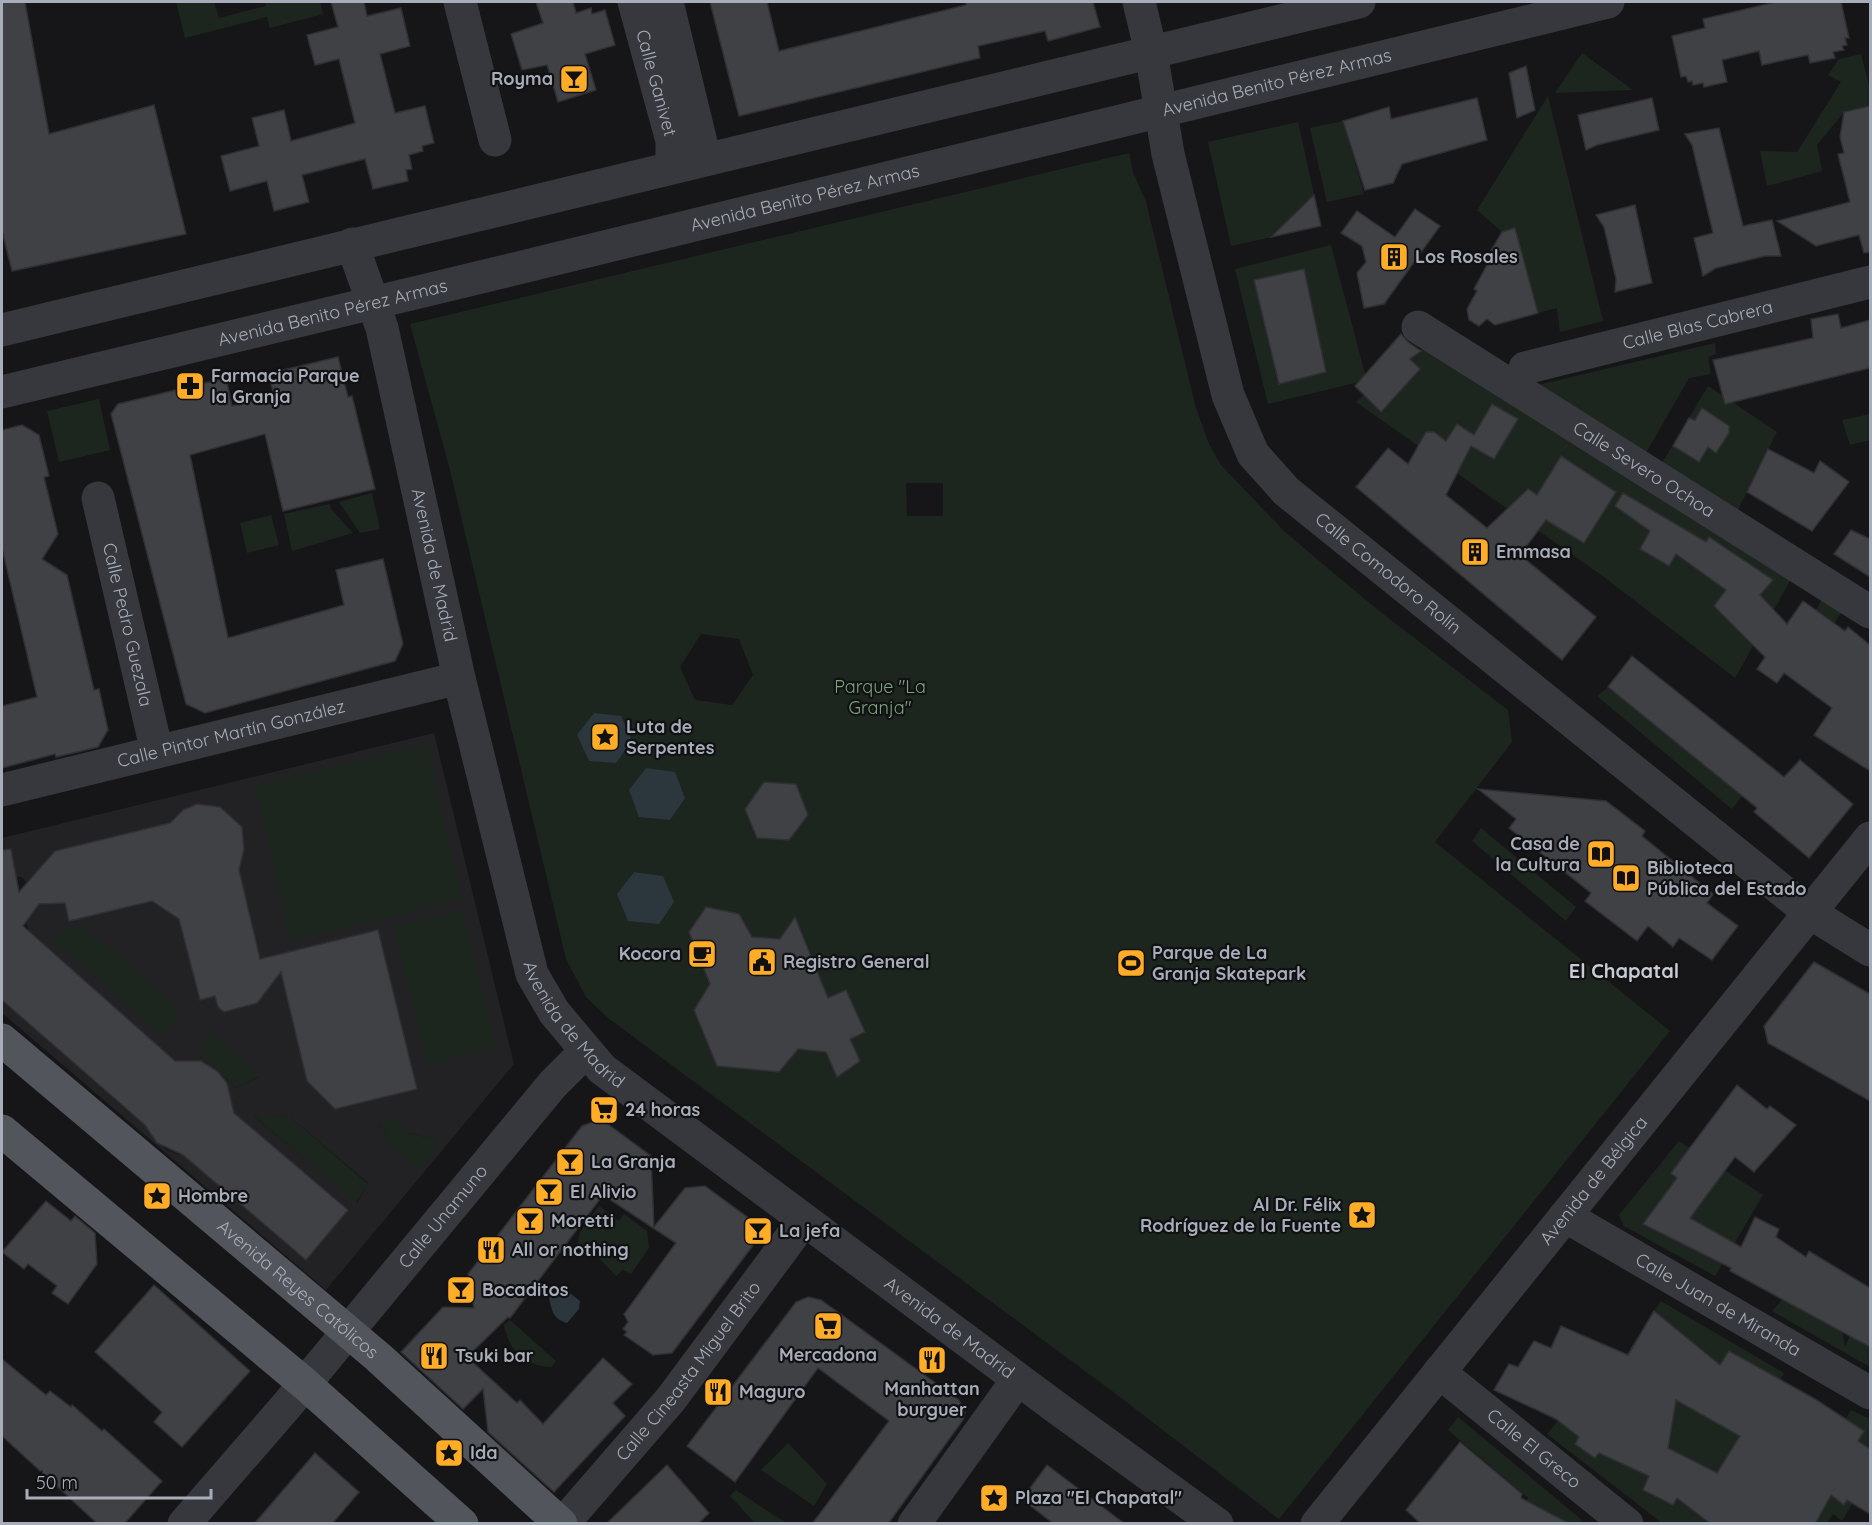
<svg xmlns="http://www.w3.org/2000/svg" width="1872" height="1525" viewBox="0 0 1872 1525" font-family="Quicksand,sans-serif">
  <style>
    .built { fill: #222225; fill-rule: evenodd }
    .green { fill: #1d261e; fill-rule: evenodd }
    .water { fill: #2b363d }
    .building { fill: #404145; stroke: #303034; stroke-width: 1.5; fill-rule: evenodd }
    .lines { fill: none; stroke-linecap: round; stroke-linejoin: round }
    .minor { stroke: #36383d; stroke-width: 33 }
    .major { stroke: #52555c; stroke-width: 33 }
    .labels { text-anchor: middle; stroke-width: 4.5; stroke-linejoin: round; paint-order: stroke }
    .poi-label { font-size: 18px; font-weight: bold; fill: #a7adb9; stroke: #111113; text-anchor: start }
    .street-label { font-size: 18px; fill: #a7adb9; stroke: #111113 }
    .park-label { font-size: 18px; fill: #7ca57d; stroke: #111113 }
    .neighbourhood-label { font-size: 20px; font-weight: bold; fill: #c8ccd5; stroke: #111113 }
  </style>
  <rect width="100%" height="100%" fill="#161618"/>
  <path class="built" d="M434,733L514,1064L326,1290L2,1013V1000L130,1113L142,1105L145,1126L157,1143L167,1150L179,1155L196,1154L347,1210L234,1113L227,1083L217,1071L201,1061H175L29,931L25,919L32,913L26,882L22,877H16L14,864L2,866V838ZM197,804L220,807L242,827L244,850L240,867L234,874L241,879L266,984L256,1003L226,1011L217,1004L224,993L200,1000L178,914L157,900L69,921L52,853L160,826L166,831L173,818ZM378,930L417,1088L334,1109L307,1081L277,955ZM200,1056L259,1077L236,1088ZM254,1116L290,1117L368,1183L357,1203ZM378,1124L405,1132L428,1138L382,1139L388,1133Z"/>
  <g class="green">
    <polygon points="176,2 214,2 219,18 266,6 265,2 320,2 323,14 270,28 267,17 185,38"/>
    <polygon points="1582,53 1633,90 1555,93"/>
    <polygon points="1861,54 1870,89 1870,106 1844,112 1817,145 1822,171 1767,186 1760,151 1797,152 1841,82 1828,75 1839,59"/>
    <polygon points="1548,96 1603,321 1560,332 1557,308 1538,313 1515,228 1502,232 1477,210"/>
    <polygon points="1343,121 1364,194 1327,202 1310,128"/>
    <polygon points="1298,122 1321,226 1231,246 1208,142"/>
    <path d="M1129,153L1133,172L1146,202L1196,408L1209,444L1221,465L1284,531L1318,560L1378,610L1508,710L1512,742L1435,842L1670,1031L1279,1519L1112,1391L608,1018L586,997L566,959L450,470L410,324ZM906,483H943V516H907ZM701,634L739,639L753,675L732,705L695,700L680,667ZM594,713L589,761L578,735ZM764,782L796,784L807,815L789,840L757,838L745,809ZM634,872L663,876L618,894ZM706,907L739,914L752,937L780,939L795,917L828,998L846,990L864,1032L850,1039L798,1049L779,1072L717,1066L694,1010L710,984L689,932Z"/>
    <polygon points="1331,245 1365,374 1359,382 1268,404 1235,269"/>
    <polygon points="1715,343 1716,354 1708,357 1711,374 1689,378 1643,458 1525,388"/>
    <polygon points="1427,345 1794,574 1735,678 1604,577 1356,402 1364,395 1388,404 1410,359"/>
    <polygon points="1708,386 1777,432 1734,518 1658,470"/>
    <polygon points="99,399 110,450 59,462 47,411"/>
    <polygon points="1870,414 1870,440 1850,445 1842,420"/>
    <polygon points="372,493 380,529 360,533 339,502"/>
    <polygon points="330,504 331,509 353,533 292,551 284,514"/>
    <polygon points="271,515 279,545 247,553 240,523"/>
    <polygon points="1825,594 1845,607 1811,659 1816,610"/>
    <polygon points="1608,687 1742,796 1732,809 1597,696"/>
    <polygon points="427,745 463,900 290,941 255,785"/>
    <polygon points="1481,828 1576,907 1566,921 1472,841"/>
    <polygon points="463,910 497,1047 427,1065 393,927"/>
    <polygon points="82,925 179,1009 165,1037 51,938"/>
    <polygon points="207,1030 260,1076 236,1088 200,1056"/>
    <polygon points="253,1115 290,1117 368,1184 356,1203"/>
    <polygon points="398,1119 405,1132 428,1138 438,1147 419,1171 382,1139 388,1133 378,1124"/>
    <polygon points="1679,1141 1763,1195 1715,1276 1624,1226 1619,1215"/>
    <polygon points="599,1206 619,1221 624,1214 647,1231 649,1248 631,1274 623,1270 616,1276 599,1258 577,1247 580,1232"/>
    <polygon points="1782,1300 1842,1331 1845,1347 1850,1335 1870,1347 1870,1367 1772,1311"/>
    <polygon points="1661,1301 1784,1373 1741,1445 1797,1466 1854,1501 1842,1521 1833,1514 1827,1523 1662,1523 1547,1434 1614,1354 1622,1361"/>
    <path d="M510,1320L556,1361L551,1367C525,1366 509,1351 504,1325Z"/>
    <polygon points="1851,1410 1870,1419 1870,1449 1858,1441 1864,1431 1846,1419"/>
    <polygon points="1458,1417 1582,1520 1580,1523 1516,1523 1528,1498 1448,1430"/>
    <polygon points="788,1443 827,1484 814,1506 761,1470"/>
    <polygon points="736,1490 786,1523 755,1523 730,1496"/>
  </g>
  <g class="water">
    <polygon points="594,713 621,716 632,741 616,763 589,761 577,735"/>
    <polygon points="646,768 675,772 685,798 670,820 639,817 629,790"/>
    <polygon points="634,872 663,876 674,902 659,924 628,921 617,894"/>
    <path d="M561,1286L580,1301L579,1309L567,1323C553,1319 552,1311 549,1298Z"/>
  </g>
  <g class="building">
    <polygon points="2,2 25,2 49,134 154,105 186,234 12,271 2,231"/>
    <polygon points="331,2 364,2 367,16 401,8 410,46 380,54 395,113 425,106 434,143 422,146 423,151 409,155 412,169 406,170 408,181 373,189 365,159 302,175 309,202 274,211 267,181 230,191 221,156 259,146 252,118 284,110 291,141 355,123 339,59 315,65 307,35 338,27"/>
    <polygon points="536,2 573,2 576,13 591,8 592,14 605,10 615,45 585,54 596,90 558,102 547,65 522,70 511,34 543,23"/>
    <polygon points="710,2 767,2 779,51 966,5 966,2 1093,2 1100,27 1048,41 1045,31 978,46 980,58 739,116"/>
    <polygon points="1776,2 1841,2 1849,38 1845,38 1847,45 1842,46 1844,50 1833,52 1835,58 1810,63 1808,55 1762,65 1759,51 1722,60 1727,82 1704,87 1703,83 1693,85 1692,81 1688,82 1686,76 1681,77 1672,36 1705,28 1703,19"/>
    <polygon points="1526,66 1535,110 1517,118 1509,73"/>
    <polygon points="1477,98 1487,140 1402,164 1393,183 1365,190 1343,121 1389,107 1391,119"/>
    <polygon points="1652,98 1659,130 1597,145 1586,150 1578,115"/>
    <polygon points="1870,106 1870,252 1864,253 1859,235 1816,246 1777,221 1850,202 1838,154 1844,153 1840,137 1844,112"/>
    <polygon points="1719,128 1743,226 1772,220 1781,256 1765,256 1716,268 1703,276 1694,238 1713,233 1692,145 1685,134"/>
    <polygon points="1314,195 1321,226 1271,237"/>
    <polygon points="1635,205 1652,283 1615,292 1616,279 1604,227 1596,215"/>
    <polygon points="1415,209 1440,226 1384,304 1364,308 1357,273 1366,262 1362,246 1341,233 1357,211 1395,237"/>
    <polygon points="1515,228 1538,313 1495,325 1487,319 1479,326 1469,320 1467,309 1477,291 1474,289 1489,261 1486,259 1502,232"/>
    <polygon points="1304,269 1326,372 1279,384 1254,280"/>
    <polygon points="1838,314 1841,328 1870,320 1870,368 1725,404 1713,360 1813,338 1811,319"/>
    <polygon points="1401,334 1408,342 1421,351 1410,359 1420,369 1381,412 1355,386"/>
    <polygon points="338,357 348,397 352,396 375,489 283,511 265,434 190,455 228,638 344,605 336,570 383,559 403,644 395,661 205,713 186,704 111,414 118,404 226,378 232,406 274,395 270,380 280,378 279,371"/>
    <polygon points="1492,404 1518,419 1494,459 1471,446 1446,495 1487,528 1528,489 1537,495 1561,456 1616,492 1584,543 1546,520 1520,555 1596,617 1562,660 1356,487 1388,448 1408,464 1426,432 1434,432 1446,441 1457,424 1474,435"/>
    <polygon points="1702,408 1729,426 1729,433 1716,453 1708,447 1699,462 1673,446 1689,418 1695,420"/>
    <polygon points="22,425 39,435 49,476 44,477 58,534 42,559 67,575 94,690 99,689 108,730 98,747 56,757 55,754 2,768 2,706 37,697 2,548 2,430"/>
    <polygon points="1768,449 1814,473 1820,461 1849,482 1812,531 1747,492"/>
    <polygon points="1623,493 1706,542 1709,537 1773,580 1760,595 1787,624 1803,601 1845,631 1848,627 1870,645 1870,771 1814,735 1832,708 1784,673 1777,683 1757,669 1765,657 1714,606 1726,590 1676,554 1669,566 1640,549 1650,531 1615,506"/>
    <polygon points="1851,530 1870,539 1870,577 1834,554"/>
    <polygon points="1632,656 1784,777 1800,760 1853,804 1809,858 1754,812 1757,808 1608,687"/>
    <polygon points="764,782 796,784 808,815 789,840 757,838 745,809"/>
    <polygon points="1478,789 1606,801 1645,831 1642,836 1713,894 1707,903 1738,926 1712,960 1679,938 1673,947 1648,926 1637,941 1585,901 1591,893 1509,828 1516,819"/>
    <polygon points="197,804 220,807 242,827 244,849 239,870 260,959 378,930 417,1089 335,1109 307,1081 281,972 257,1003 224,1012 218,1007 215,996 200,1000 179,919 152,901 69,921 65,903 39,904 23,926 175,1061 201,1061 217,1071 227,1083 234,1113 348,1210 306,1260 183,1155 157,1143 145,1125 2,1000 2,850 11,849 19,892 55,851 170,823 183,810"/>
    <polygon points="706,907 739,914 752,937 780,939 795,917 828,998 846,990 865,1032 850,1039 860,1061 837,1077 826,1052 798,1049 779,1072 717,1066 694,1010 710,984 689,932"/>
    <polygon points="1814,962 1870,994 1870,1101 1768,1043 1764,1026"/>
    <polygon points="1737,1085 1767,1109 1770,1106 1796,1125 1754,1172 1735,1157 1690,1218 1741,1247 1755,1217 1779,1229 1776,1237 1806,1257 1809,1251 1870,1288 1870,1347 1730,1271 1731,1268 1643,1224 1677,1178 1671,1173"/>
    <polygon points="601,1119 651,1156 654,1227 685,1188 705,1186 754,1222 757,1240 672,1353 653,1355 624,1335 627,1332 623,1329 628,1322 624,1314 676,1243 603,1195 510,1318 508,1317 467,1357 517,1403 520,1400 543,1424 603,1358 632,1384 613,1403 625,1416 554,1492 488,1432 483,1389 463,1409 401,1352 443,1307 474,1308 468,1274 582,1126"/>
    <polygon points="46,1201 71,1221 75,1216 95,1233 97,1264 68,1304 52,1293 57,1286 28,1264 24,1269 2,1252"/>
    <polygon points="154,1285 250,1371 182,1447 154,1422 162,1412 95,1352"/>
    <polygon points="808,1297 821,1300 959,1400 965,1412 963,1420 888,1524 812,1524 889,1421 818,1368 735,1482 687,1446 796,1302"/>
    <path d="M1654,1311L1720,1365L1729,1351L1815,1399L1864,1431L1858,1441L1870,1449V1514L1847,1500L1844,1505L1831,1495L1815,1524H1711L1677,1498L1673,1505L1643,1490L1649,1476L1599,1453L1595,1458L1575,1444L1579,1437L1556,1419L1494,1390L1509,1364L1518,1367L1534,1341L1551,1348L1561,1326L1628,1355ZM1676,1400L1740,1436L1717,1473L1668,1448Z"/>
    <polygon points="2,1359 46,1395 50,1391 71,1407 72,1405 102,1431 104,1429 162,1481 124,1524 98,1524 2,1436"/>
    <polygon points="1460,1442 1522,1494 1521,1498 1570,1524 1421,1524 1406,1510"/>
    <polygon points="315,1453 359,1492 332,1524 254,1524"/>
    <polygon points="667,1465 709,1513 698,1524 606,1524"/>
    <polygon points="1047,1465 1125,1524 1054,1524 1022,1499"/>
  </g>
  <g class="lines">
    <g class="minor">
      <polyline points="460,2 495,140"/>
      <path id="s1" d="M634,2L672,141V167"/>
      <polyline points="667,2 705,159"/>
      <path id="s2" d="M1139,2L1151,52L1168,154L1228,395L1253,454L1286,491L1784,892L1809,912L1870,950"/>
      <path id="s3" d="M352,244L382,328L459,678L532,974L554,1012L602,1069L1057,1408L1217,1524"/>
      <path id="s4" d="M1418,327L1870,612"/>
      <polyline points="2,330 1359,2"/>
      <path id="s5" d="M1525,368L1870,282"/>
      <path id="s6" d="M2,392C538,265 1072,132 1608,2"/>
      <path id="s7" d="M98,498L157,752"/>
      <path id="s8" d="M2,790L459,678"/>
      <path id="s9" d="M1565,1216L1870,1393"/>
      <path id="s10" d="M1439,1372L1627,1524"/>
      <path id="s11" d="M568,1518L671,1399L804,1220"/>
      <path id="s12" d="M184,1524L288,1404L553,1084L585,1052"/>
      <polyline points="914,1524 1010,1390"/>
      <path id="s13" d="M1317,1524L1870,838"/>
    </g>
    <g class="major">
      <path id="s14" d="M2,1040L378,1357L561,1524"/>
      <polyline points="2,1131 305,1384 462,1524"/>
    </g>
  </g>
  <defs>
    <g id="bar-square" transform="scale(1.5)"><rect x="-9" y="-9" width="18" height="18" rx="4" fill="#ffad27" stroke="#111113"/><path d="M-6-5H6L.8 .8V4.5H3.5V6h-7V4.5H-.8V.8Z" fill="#111"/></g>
    <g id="building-square" transform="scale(1.5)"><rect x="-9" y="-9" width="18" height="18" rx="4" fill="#ffad27" stroke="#111113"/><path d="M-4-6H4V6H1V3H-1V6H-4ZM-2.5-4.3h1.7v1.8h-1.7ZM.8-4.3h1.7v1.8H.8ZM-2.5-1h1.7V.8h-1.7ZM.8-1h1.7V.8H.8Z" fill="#111"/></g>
    <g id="pharmacy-square" transform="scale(1.5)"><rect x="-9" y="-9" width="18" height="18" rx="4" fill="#ffad27" stroke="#111113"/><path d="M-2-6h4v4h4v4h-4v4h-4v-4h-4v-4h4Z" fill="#111"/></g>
    <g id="sight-square" transform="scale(1.5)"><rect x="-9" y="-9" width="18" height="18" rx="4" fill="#ffad27" stroke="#111113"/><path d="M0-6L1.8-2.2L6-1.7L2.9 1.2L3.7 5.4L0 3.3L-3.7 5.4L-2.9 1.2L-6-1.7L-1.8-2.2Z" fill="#111"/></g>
    <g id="library-square" transform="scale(1.5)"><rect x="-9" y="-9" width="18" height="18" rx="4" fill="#ffad27" stroke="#111113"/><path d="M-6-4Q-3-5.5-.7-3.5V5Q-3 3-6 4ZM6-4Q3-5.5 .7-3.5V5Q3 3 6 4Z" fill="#111"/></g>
    <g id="cafe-square" transform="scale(1.5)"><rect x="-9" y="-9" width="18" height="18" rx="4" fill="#ffad27" stroke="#111113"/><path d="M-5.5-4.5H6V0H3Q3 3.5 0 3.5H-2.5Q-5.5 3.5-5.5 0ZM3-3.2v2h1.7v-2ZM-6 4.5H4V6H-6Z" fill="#111"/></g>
    <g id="civic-square" transform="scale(1.5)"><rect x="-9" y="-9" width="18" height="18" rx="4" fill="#ffad27" stroke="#111113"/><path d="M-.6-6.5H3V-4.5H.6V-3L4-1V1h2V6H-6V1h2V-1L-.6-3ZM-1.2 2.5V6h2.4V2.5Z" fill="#111"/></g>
    <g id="stadium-square" transform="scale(1.5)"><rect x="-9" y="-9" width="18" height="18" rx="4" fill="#ffad27" stroke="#111113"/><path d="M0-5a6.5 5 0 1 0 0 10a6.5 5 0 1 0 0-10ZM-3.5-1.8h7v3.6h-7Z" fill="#111"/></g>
    <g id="supermarket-square" transform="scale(1.5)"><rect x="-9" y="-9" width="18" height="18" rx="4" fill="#ffad27" stroke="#111113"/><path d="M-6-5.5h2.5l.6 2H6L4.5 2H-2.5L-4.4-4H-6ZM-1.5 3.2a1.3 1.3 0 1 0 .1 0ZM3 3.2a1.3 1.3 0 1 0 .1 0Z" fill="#111"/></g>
    <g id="restaurant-square" transform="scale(1.5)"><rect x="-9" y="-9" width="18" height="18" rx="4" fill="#ffad27" stroke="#111113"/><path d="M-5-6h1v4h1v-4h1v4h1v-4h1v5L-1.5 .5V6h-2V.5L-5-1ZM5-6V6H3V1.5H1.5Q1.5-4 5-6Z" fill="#111"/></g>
  </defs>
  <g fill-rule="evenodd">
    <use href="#bar-square" x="574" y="79"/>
    <use href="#building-square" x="1394" y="257"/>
    <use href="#pharmacy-square" x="190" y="386"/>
    <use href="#building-square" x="1475" y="552"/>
    <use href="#sight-square" x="605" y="737"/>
    <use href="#library-square" x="1601" y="854"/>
    <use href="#library-square" x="1626" y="878"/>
    <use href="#cafe-square" x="702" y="954"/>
    <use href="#civic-square" x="762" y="962"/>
    <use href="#stadium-square" x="1131" y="963"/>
    <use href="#supermarket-square" x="604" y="1110"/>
    <use href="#bar-square" x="570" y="1162"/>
    <use href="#bar-square" x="549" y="1192"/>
    <use href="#sight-square" x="157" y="1196"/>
    <use href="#sight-square" x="1362" y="1215"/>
    <use href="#bar-square" x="530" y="1221"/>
    <use href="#bar-square" x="758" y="1231"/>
    <use href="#restaurant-square" x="491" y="1250"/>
    <use href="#bar-square" x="461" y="1290"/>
    <use href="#supermarket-square" x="828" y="1326"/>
    <use href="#restaurant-square" x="434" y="1356"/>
    <use href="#restaurant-square" x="932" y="1360"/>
    <use href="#restaurant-square" x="718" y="1392"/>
    <use href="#sight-square" x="449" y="1453"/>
    <use href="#sight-square" x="994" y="1498"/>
  </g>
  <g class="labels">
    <g class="poi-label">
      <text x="553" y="85" text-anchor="end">Royma</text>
      <text x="1415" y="263">Los Rosales</text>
      <text x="211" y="382">Farmacia Parque<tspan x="211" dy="21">la Granja</tspan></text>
      <text x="1496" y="558">Emmasa</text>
      <text x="626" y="733">Luta de<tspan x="626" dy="21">Serpentes</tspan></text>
      <text x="1580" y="850" text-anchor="end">Casa de<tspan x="1580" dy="21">la Cultura</tspan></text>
      <text x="1647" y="874">Biblioteca<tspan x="1647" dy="21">Pública del Estado</tspan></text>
      <text x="1152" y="959">Parque de La<tspan x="1152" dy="21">Granja Skatepark</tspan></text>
      <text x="681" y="960" text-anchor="end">Kocora</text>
      <text x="783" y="968">Registro General</text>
      <text x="625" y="1116">24 horas</text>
      <text x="591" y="1168">La Granja</text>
      <text x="570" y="1198">El Alivio</text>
      <text x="178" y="1202">Hombre</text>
      <text x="1341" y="1211" text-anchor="end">Al Dr. Félix<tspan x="1341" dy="21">Rodríguez de la Fuente</tspan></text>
      <text x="551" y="1227">Moretti</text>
      <text x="779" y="1237">La jefa</text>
      <text x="512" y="1256">All or nothing</text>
      <text x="482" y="1296">Bocaditos</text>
      <text x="828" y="1361" text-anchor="middle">Mercadona</text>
      <text x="455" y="1362">Tsuki bar</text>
      <text x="932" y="1395" text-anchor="middle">Manhattan<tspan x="932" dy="21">burguer</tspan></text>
      <text x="739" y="1398">Maguro</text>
      <text x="470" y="1459">Ida</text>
      <text x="1015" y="1504">Plaza "El Chapatal"</text>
    </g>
    <g class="street-label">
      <text dy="6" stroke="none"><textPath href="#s6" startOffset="1312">Avenida Benito Pérez Armas</textPath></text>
      <text dy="6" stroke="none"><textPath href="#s1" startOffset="84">Calle Ganivet</textPath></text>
      <text dy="6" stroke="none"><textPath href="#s6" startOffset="826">Avenida Benito Pérez Armas</textPath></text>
      <text dy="6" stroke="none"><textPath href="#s6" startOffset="340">Avenida Benito Pérez Armas</textPath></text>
      <text dy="6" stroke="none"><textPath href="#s5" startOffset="178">Calle Blas Cabrera</textPath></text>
      <text dy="6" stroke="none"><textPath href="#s4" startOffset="267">Calle Severo Ochoa</textPath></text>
      <text dy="6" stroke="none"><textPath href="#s3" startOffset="332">Avenida de Madrid</textPath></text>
      <text dy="6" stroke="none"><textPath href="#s2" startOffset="648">Calle Comodoro Rolín</textPath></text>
      <text dy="6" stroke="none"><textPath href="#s7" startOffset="130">Calle Pedro Guezala</textPath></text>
      <text dy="6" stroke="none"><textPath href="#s8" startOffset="236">Calle Pintor Martín González</textPath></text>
      <text dy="6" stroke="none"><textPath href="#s3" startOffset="818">Avenida de Madrid</textPath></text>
      <text dy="6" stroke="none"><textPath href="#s13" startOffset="441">Avenida de Bélgica</textPath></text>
      <text dy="6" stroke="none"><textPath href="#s12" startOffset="402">Calle Unamuno</textPath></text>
      <text dy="6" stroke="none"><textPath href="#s14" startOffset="387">Avenida Reyes Católicos</textPath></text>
      <text dy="6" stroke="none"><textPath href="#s9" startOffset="177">Calle Juan de Miranda</textPath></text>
      <text dy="6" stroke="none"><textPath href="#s3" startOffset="1304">Avenida de Madrid</textPath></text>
      <text dy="6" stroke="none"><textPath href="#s11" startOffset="190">Calle Cineasta Miguel Brito</textPath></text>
      <text dy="6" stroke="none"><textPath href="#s10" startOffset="122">Calle El Greco</textPath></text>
    </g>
    <g class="park-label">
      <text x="880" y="693">Parque "La<tspan x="880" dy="21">Granja"</tspan></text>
    </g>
    <g class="neighbourhood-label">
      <text x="1624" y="978">El Chapatal</text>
    </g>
  </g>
  <rect width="1872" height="1525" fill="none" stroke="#a7adb9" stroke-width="6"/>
  <path d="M27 1489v9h184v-9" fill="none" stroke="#a7adb9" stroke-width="3"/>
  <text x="36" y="1489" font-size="18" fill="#a7adb9" stroke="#111113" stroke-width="4.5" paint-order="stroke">50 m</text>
</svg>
